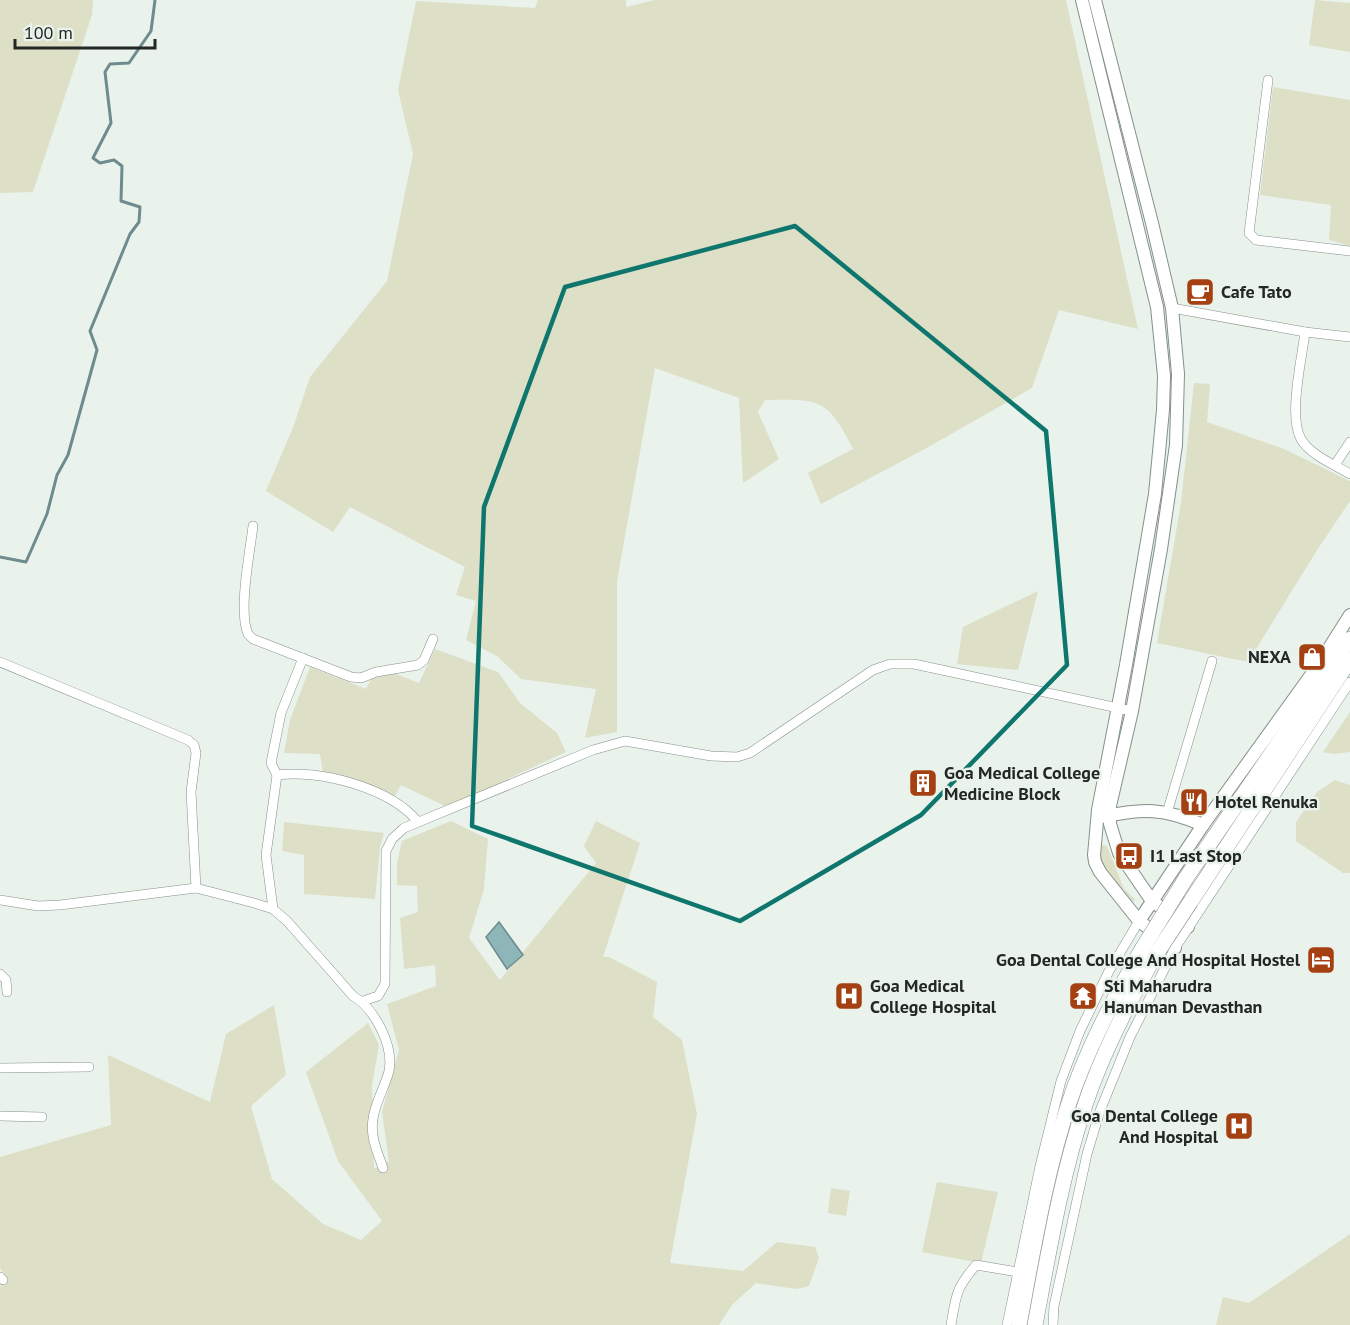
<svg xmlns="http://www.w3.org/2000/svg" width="1350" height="1325" viewBox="0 0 1350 1325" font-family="'PT Sans',sans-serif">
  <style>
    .green { fill: #dddfc7 }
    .water { fill: #8eb6b9; stroke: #6e8b8d; stroke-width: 1.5 }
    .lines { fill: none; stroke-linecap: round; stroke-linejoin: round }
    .stream { stroke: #6e8b8d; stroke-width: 3 }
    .minor-casing { stroke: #869089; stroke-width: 10 }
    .major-casing { stroke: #869089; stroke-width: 14 }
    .highway-casing { stroke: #869089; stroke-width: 16 }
    .minor { stroke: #fff; stroke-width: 9 }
    .major { stroke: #fff; stroke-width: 12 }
    .highway { stroke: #fff; stroke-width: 15 }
    .highway-bridge-casing { stroke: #869089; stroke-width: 16; stroke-linecap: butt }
    .highway-bridge { stroke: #fff; stroke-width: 15 }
    .marked { fill: none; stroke: #0f766e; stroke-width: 4.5; stroke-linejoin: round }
    .labels { text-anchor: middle; stroke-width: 5; stroke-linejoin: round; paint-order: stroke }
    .poi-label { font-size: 18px; font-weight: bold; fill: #232725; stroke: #e9f3ec; text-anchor: start }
  </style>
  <rect width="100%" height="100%" fill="#e9f3ec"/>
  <g class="green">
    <polygon points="0,0 93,0 92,15 33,192 0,193"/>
    <path d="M538,0H626V7L655,0H1066L1138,329L1059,310L1032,388L923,450L821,504L808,473L853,449C828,398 819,399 765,400L758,412L779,459L743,483L739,398L655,368L617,581V732L585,738L596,689L521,679L497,656L466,640L476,601L456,595L465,567L350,507L333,532L266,491L294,425L310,377L387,281L413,154L398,90L416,1L535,8Z"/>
    <polygon points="1315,0 1350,3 1350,52 1309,45"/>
    <polygon points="1273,87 1350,100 1350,246 1329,240 1331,205 1260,195"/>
    <polygon points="1194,383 1210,384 1207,422 1284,449 1350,481 1350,501 1319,547 1248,662 1157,643 1181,503"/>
    <polygon points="1038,591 1018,670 957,664 963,627"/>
    <polygon points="435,649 498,672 520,703 557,733 566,752 447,807 401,785 394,797 354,779 323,773 320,754 284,753 290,720 310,667 366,689 377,667 419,683"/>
    <polygon points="1350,712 1350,752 1333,754 1323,752"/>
    <polygon points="1335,780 1350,785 1350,873 1343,873 1296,841 1296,822 1317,792"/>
    <polygon points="451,821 488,839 484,889 469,938 500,980 596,863 584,846 596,821 640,843 603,957 609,957 657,982 653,1017 682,1040 697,1114 670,1263 743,1271 777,1242 815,1247 819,1258 809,1286 797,1289 756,1283 732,1305 719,1325 0,1325 0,1287 8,1279 0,1268 0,1157 111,1125 108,1055 210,1102 226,1034 274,1005 286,1075 251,1106 272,1179 323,1224 361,1240 382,1221 338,1161 306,1072 368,1023 379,1045 372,1085 374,1169 389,1161 382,1112 399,1050 387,1004 436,986 435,965 404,969 400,918 418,912 417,886 397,885 397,863 402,841"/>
    <polygon points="284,822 384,833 380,847 375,899 304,894 304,855 282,851"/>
    <polygon points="1099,844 1107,846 1124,889 1135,899 1133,902 1115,886 1093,849"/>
    <polygon points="937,1182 998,1192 981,1263 922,1252"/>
    <polygon points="831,1188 850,1191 846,1216 828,1213"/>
    <polygon points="1350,1234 1350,1325 1216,1325 1223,1297 1249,1303"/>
  </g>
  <polygon class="water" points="499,922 523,955 507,969 486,937"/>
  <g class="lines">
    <polyline class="stream" points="0,557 26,562 47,514 57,475 68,455 97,350 90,331 130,234 139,222 140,207 121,201 122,166 114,160 100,163 93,158 111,123 105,72 110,64 129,63 151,31 155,0"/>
    <g class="minor-casing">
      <g id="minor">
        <polyline points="1268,80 1249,233 1256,240 1350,251"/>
        <path d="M1172,308L1305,332C1302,359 1288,416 1301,439C1310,455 1335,465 1350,474"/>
        <polyline points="1305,332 1350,337"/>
        <polyline points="1335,465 1350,442"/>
        <path d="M253,526C250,552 238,611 248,634L253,639L351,677L361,678L376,672L418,665L424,660L433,639"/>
        <polyline points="0,662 188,740 194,745 196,753 191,792 196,888"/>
        <polyline points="277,775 271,763 281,713 303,658"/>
        <polyline points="1167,813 1212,661"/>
        <path d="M0,900L38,906L60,905L196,888L254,903L273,909L287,921L353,996C374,1008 394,1045 389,1071C385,1087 375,1102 373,1119C370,1136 377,1151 383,1168"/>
        <path d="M273,909L266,855L277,775C319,769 391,788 418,822"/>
        <polyline points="0,974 6,980 7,992"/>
        <polyline points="363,1001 378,996 385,984 386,851 392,839 404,828 593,750 625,741 711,756 737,757 750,753 873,670 890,664 914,664 1132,711"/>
        <polyline points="0,1068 89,1067"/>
        <polyline points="0,1116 42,1117"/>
        <polyline points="0,1277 3,1280"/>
        <path d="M951,1325C956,1295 956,1288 976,1265L1018,1272"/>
        <polyline points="1007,1325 1040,1166 1061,1081 1080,1031 1109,971 1139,921"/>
        <polyline points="1053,1325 1054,1306 1087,1154 1100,1111 1130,1037 1175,948 1350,682"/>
      </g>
    </g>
    <g class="major-casing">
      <g id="major">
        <polyline points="1082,0 1157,307 1164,376 1163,410 1155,494 1126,665 1098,810 1094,855 1095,862 1100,872 1139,921 1175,948"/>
        <polyline points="1095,0 1152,223 1172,308 1178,374 1176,445 1161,549 1132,711 1110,806 1110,824 1119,853 1152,901 1188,927"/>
        <path d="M1102,817C1143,808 1164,808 1203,825"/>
        <polyline points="1139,921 1203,825 1319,664 1350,615"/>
      </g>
    </g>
    <g class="highway-casing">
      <g id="highway">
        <polyline points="1186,878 1350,639"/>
        <polyline points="1191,901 1350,660"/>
        <path d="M1019,1325C1033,1251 1045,1175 1069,1103C1087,1049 1113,1000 1141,951"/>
        <path d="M1035,1325C1049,1251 1061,1177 1085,1105C1102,1054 1127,1006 1153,959"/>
      </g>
    </g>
    <use href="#minor" class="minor"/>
    <use href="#major" class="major"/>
    <use href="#highway" class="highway"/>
    <g class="highway-bridge-casing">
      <g id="highway-bridge">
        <polyline points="1141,951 1186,878"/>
        <polyline points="1153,959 1191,901"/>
      </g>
    </g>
    <use href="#highway-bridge" class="highway-bridge"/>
  </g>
  <path class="marked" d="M795,226L1046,431L1067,665L921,815L740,921L472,826L484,507L565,287Z"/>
  <defs>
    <g id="cafe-square" transform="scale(1.5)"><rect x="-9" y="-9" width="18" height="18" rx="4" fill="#a44011" stroke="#e9f3ec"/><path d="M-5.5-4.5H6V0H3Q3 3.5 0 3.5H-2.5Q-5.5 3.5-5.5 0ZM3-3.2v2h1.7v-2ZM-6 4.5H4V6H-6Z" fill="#fff"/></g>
    <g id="shop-square" transform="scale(1.5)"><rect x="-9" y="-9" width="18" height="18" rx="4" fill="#a44011" stroke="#e9f3ec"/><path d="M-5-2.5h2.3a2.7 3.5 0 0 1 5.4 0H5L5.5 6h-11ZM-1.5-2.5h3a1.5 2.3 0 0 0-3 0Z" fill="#fff"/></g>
    <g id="building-square" transform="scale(1.5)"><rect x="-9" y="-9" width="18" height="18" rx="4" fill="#a44011" stroke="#e9f3ec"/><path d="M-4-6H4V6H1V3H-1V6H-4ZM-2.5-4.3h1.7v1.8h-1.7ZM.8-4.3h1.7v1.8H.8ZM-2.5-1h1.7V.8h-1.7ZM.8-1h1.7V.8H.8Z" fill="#fff"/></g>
    <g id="restaurant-square" transform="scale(1.5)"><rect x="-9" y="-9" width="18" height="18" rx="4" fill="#a44011" stroke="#e9f3ec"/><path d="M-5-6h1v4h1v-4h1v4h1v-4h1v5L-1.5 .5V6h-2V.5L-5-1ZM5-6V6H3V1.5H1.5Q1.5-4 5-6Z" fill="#fff"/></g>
    <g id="bus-square" transform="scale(1.5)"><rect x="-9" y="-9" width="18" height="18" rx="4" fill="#a44011" stroke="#e9f3ec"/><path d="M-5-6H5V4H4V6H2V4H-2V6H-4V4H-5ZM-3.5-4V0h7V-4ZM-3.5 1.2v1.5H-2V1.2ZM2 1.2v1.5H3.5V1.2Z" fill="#fff"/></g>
    <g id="hotel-square" transform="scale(1.5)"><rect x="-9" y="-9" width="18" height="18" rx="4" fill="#a44011" stroke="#e9f3ec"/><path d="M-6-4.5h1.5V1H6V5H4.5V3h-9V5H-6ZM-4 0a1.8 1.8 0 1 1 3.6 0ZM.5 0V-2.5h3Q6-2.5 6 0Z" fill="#fff"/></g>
    <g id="hospital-square" transform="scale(1.5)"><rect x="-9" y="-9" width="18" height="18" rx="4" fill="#a44011" stroke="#e9f3ec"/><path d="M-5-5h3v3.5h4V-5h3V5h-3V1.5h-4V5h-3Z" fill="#fff"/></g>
    <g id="temple-square" transform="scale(1.5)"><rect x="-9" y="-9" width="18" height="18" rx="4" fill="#a44011" stroke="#e9f3ec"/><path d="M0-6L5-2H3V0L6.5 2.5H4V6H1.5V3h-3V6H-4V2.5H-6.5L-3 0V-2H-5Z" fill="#fff"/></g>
  </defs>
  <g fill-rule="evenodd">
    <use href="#cafe-square" x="1200" y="292"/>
    <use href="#shop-square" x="1312" y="657"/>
    <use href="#building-square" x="923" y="783"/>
    <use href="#restaurant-square" x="1194" y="802"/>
    <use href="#bus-square" x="1129" y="856"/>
    <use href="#hotel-square" x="1321" y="960"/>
    <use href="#hospital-square" x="849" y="996"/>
    <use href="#temple-square" x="1083" y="996"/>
    <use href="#hospital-square" x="1239" y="1126"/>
  </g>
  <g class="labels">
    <g class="poi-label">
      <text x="1221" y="298">Cafe Tato</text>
      <text x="1291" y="663" text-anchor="end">NEXA</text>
      <text x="944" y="779">Goa Medical College<tspan x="944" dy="21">Medicine Block</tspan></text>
      <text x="1215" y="808">Hotel Renuka</text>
      <text x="1150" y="862">I1 Last Stop</text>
      <text x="1300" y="966" text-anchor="end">Goa Dental College And Hospital Hostel</text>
      <text x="870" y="992">Goa Medical<tspan x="870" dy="21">College Hospital</tspan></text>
      <text x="1104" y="992">Sti Maharudra<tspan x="1104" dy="21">Hanuman Devasthan</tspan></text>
      <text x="1218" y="1122" text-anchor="end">Goa Dental College<tspan x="1218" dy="21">And Hospital</tspan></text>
    </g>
  </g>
  <path d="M15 39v9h140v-9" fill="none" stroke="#232725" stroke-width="3"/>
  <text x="24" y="39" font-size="18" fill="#232725" stroke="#e9f3ec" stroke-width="4.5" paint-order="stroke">100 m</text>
</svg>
